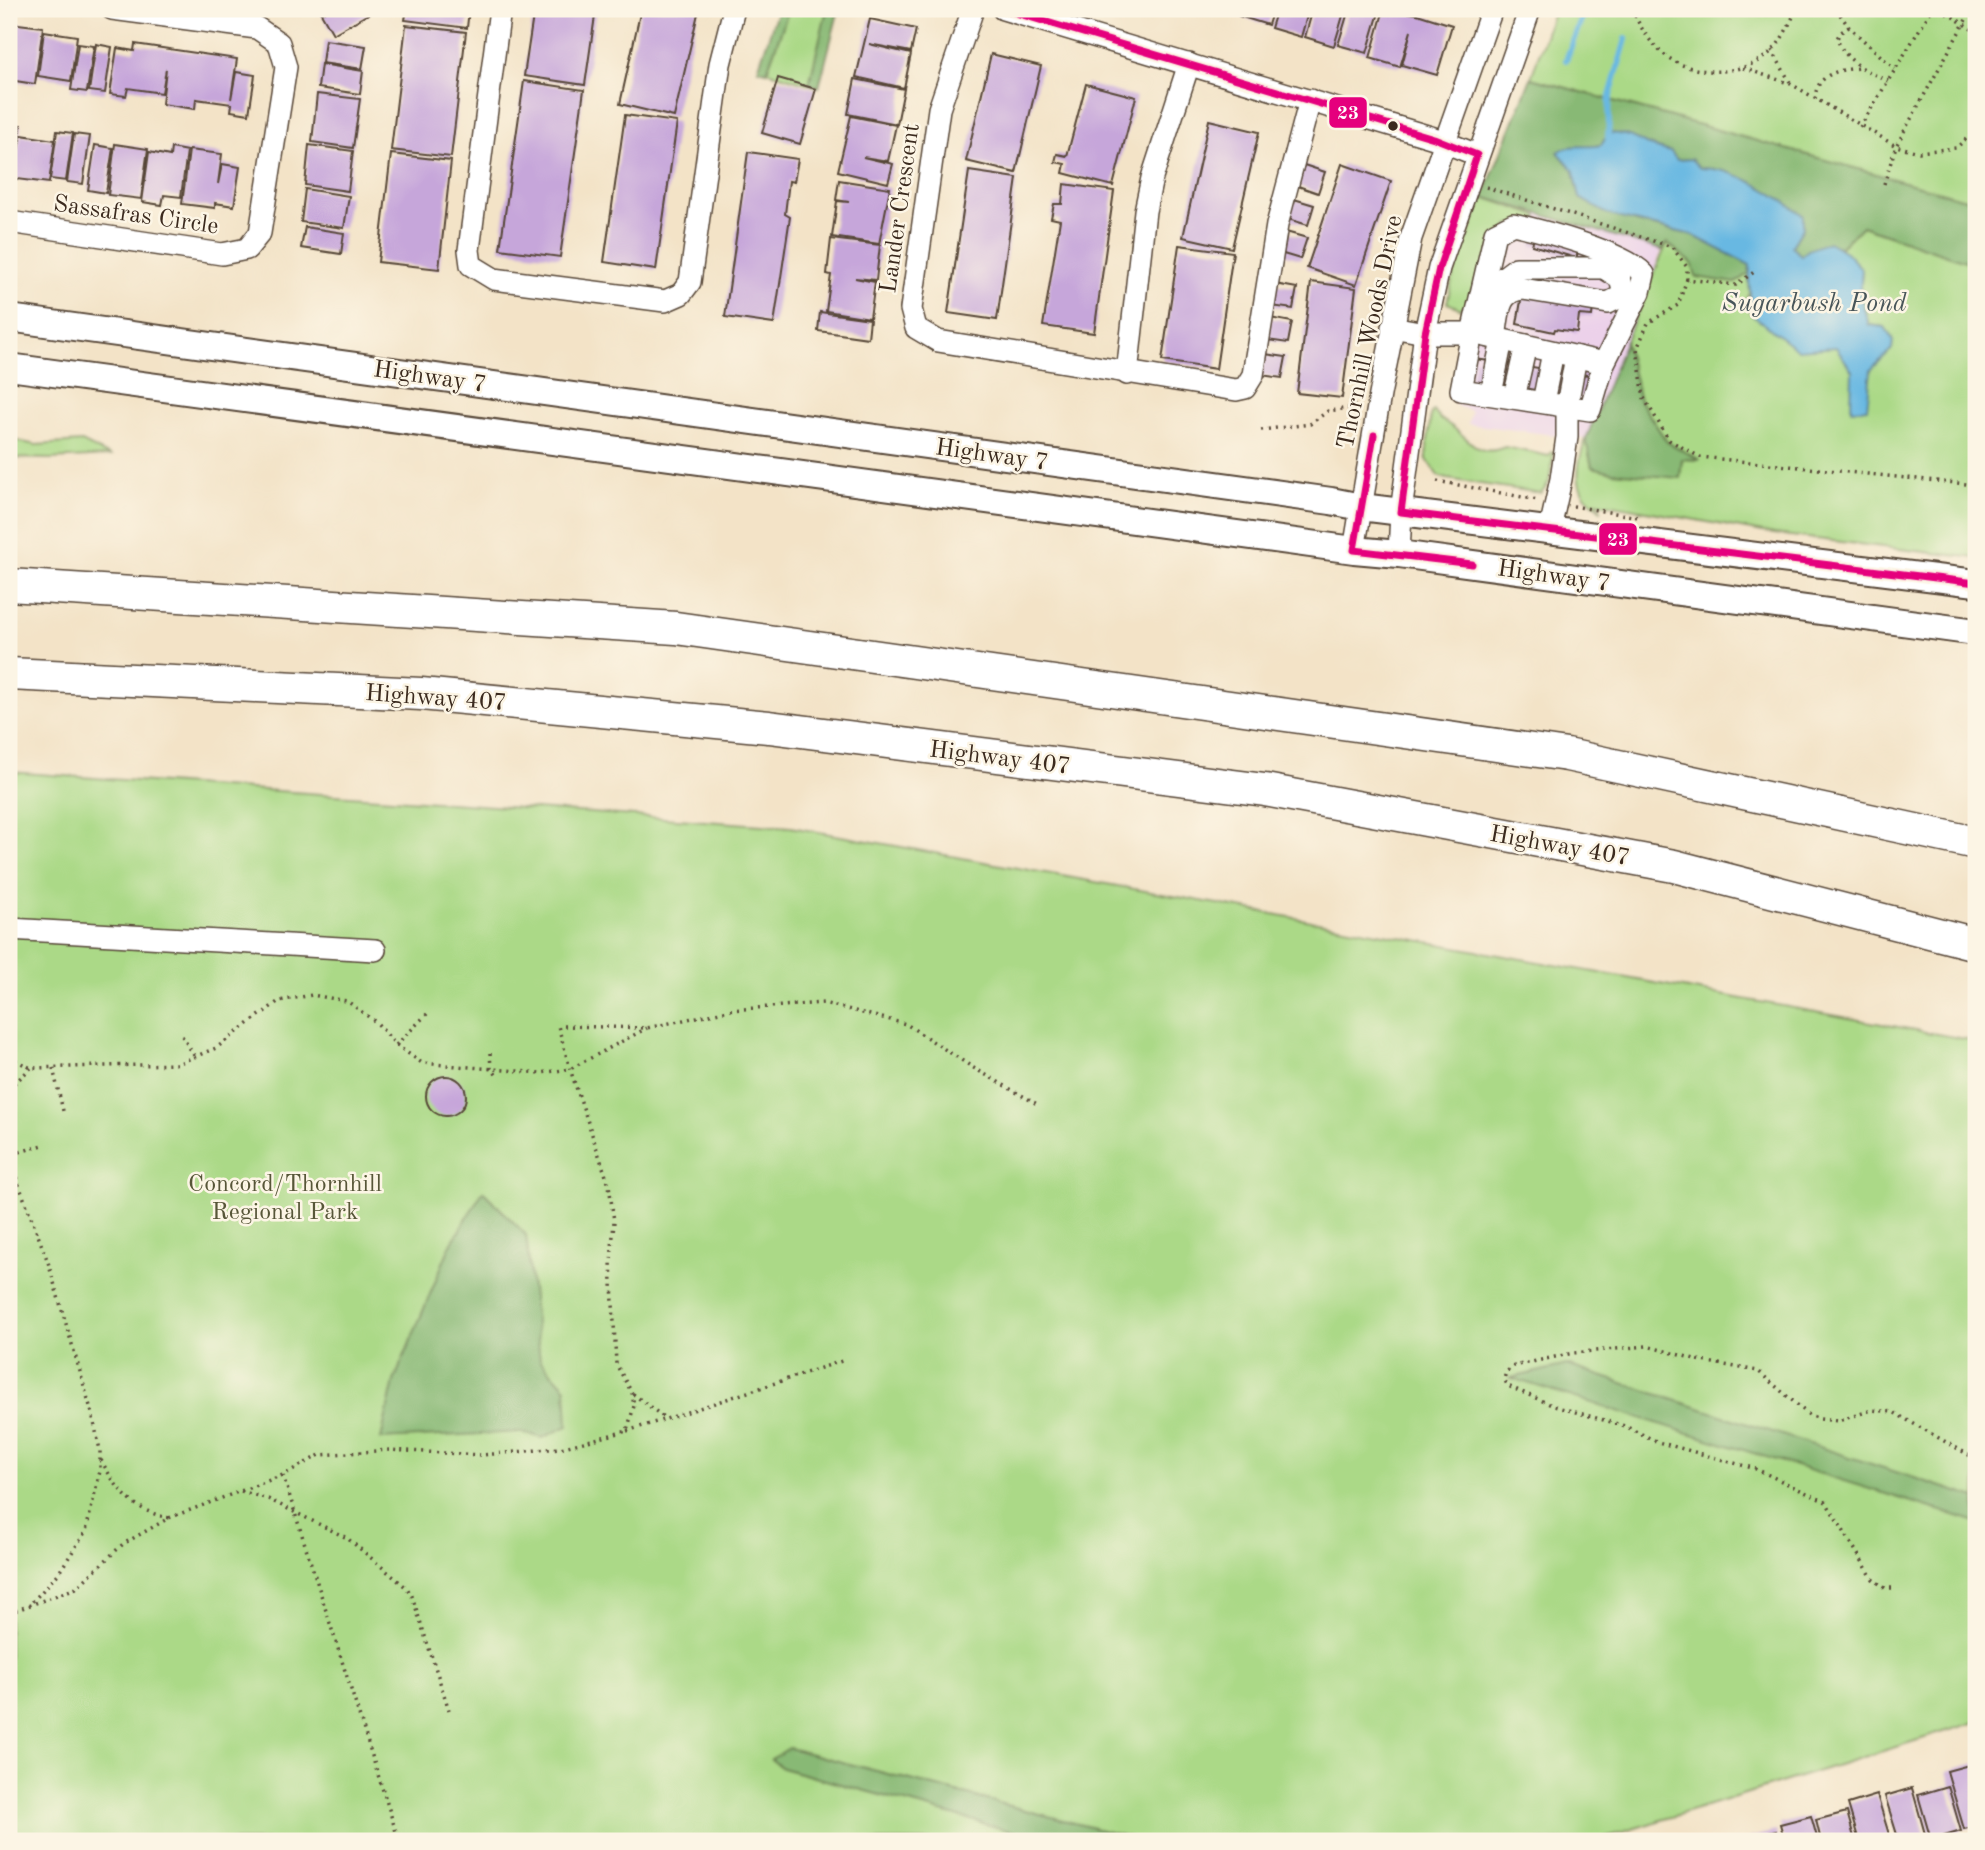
<svg xmlns="http://www.w3.org/2000/svg" width="1985" height="1850" viewBox="0 0 1985 1850" font-family="'Old Standard TT',serif">
  <style>
    .built { fill: #ecd1ea }
    .green { fill: #abd987; stroke: #738252; stroke-width: 2 }
    .forest { fill: #88b974; stroke: #627249; stroke-width: 2 }
    .water { fill: #67b8e2; stroke: #517180; stroke-width: 2 }
    .lines { fill: none; stroke-linecap: round; stroke-linejoin: round }
    .stream { stroke: #67b8e2; stroke-width: 6 }
    .building { fill: #c6a6da }
    .minor-casing { stroke: #574637; stroke-width: 24 }
    .major-casing { stroke: #574637; stroke-width: 30 }
    .highway-casing { stroke: #574637; stroke-width: 35 }
    .path { stroke: #574637; stroke-width: 3.5; stroke-dasharray: 2 5; stroke-linecap: butt }
    .minor { stroke: #fff; stroke-width: 21 }
    .major { stroke: #fff; stroke-width: 26 }
    .highway { stroke: #fff; stroke-width: 32 }
    .bus-1-casing { stroke: #fcf5e5; stroke-width: 12 }
    .bus-1 { stroke: #e5007d; stroke-width: 7 }
    .bus-dot { fill: #3b2a1e; stroke: #fcf5e5; stroke-width: 2.5 }
    .labels { text-anchor: middle; stroke-width: 5; stroke-linejoin: round; paint-order: stroke }
    .street-label { font-size: 24px; fill: #3b2a1e; stroke: #fcf5e5 }
    .park-label { font-size: 24px; fill: #575638; stroke: #fcf5e5 }
    .water-label { font-size: 26px; font-style: italic; fill: #485559; stroke: #fcf5e5 }
    .line-badge { stroke: #fcf5e5; stroke-width: 2.5 }
    .badge-label { font-size: 19px; text-anchor: middle; font-weight: bold; fill: #fff }
  </style>
  <rect width="100%" height="100%" fill="#fcf5e5"/>
  <filter id="ink" filterUnits="userSpaceOnUse"><feTurbulence type="fractalNoise" baseFrequency=".0143" numOctaves="2"/><feDisplacementMap in="SourceGraphic" scale="14" xChannelSelector="R" yChannelSelector="G"/><feConvolveMatrix kernelMatrix="1 2 1 2 8 2 1 2 1" color-interpolation-filters="sRGB"/></filter>
  <filter id="wash" filterUnits="userSpaceOnUse"><feTurbulence type="fractalNoise" baseFrequency=".00686" numOctaves="4" result="noise"/><feDisplacementMap in="SourceGraphic" scale="28" xChannelSelector="R" yChannelSelector="G"/><feGaussianBlur stdDeviation="1.57" result="paint"/><feColorMatrix in="noise" values="0 0 0 0 0 0 0 0 0 0 0 0 0 0 0 0 0 1.4 0 .05"/><feComposite in="paint" operator="in"/></filter>
  <g filter="url(#wash)">
    <rect width="100%" height="100%" fill="#f3e3c7"/>
    <polygon class="built" points="1498,203 1662,250 1586,439 1468,424 1471,411 1457,406 1451,398 1470,285"/>
    <g class="green">
      <polygon points="789,9 828,9 809,84 767,71"/>
      <polygon points="1554,9 1976,9 1976,202 1531,78"/>
      <polygon points="1483,197 1538,216 1535,231 1509,224 1469,312 1447,303 1452,280"/>
      <path d="M1862,226L1975,264L1976,268V558L1774,534L1596,502L1602,511C1597,506 1589,501 1585,495C1573,481 1580,455 1586,439L1592,467L1680,477L1682,459L1698,460L1667,442L1640,401L1625,342L1667,243L1692,263L1735,283L1749,274L1750,293L1744,304L1752,315L1834,325L1885,327L1869,325L1860,295L1862,269L1840,248Z"/>
      <path d="M1434,411C1439,421 1447,422 1455,429C1473,442 1478,458 1505,447L1549,456L1551,452H1554L1549,482L1541,493L1447,479L1438,476L1426,458L1431,413Z"/>
      <polygon points="9,439 36,445 82,442 110,456 50,459 9,458"/>
      <polygon points="9,772 791,827 1976,1041 1976,1722 1594,1841 9,1841"/>
    </g>
    <g class="forest">
      <polygon points="778,9 789,9 767,71 758,69"/>
      <polygon points="827,9 839,9 819,87 809,84"/>
      <polygon points="1531,78 1976,202 1976,268 1974,264 1862,226 1840,248 1837,246 1801,256 1792,246 1803,228 1700,168 1691,159 1677,160 1671,152 1610,133 1601,145 1558,152 1574,171 1580,198 1636,222 1692,235 1750,265 1749,274 1735,283 1696,277 1692,263 1667,243 1662,250 1483,197"/>
      <polygon points="1625,342 1640,401 1667,442 1700,460 1682,459 1680,478 1612,472 1592,467 1586,439"/>
      <polygon points="483,1191 526,1235 540,1360 566,1388 568,1426 542,1438 522,1432 381,1439 394,1381 450,1246"/>
      <polygon points="1567,1365 1976,1498 1976,1522 1511,1378"/>
      <polygon points="789,1748 1143,1841 1047,1841 782,1768 771,1759"/>
    </g>
    <path class="water" d="M1609,133C1626,133 1634,138 1648,145C1655,148 1664,150 1671,152L1677,160L1691,159L1700,168C1735,167 1777,195 1803,215V228L1792,246L1801,256L1808,250L1828,242L1846,252L1862,269L1860,295L1869,325L1885,327L1893,340L1892,349L1871,370L1867,408L1851,409L1852,371L1836,347L1798,350L1752,315L1749,281L1750,265L1692,235L1609,215L1580,198L1574,171L1558,152C1572,142 1585,149 1601,145Z"/>
    <g class="lines">
      <g class="stream">
        <polyline points="1566,60 1585,9"/>
        <polyline points="1608,138 1610,96 1626,39"/>
      </g>
    </g>
    <g id="blocks">
      <g class="building">
        <polygon points="329,9 368,9 370,13 333,34 321,13"/>
        <polygon points="407,9 469,9 467,28 405,20"/>
        <polygon points="534,9 596,9 585,85 524,76"/>
        <polygon points="641,9 699,9 674,117 620,104"/>
        <polygon points="1241,9 1273,9 1268,25 1239,16"/>
        <polygon points="1277,9 1309,9 1301,37 1271,28"/>
        <polygon points="1313,9 1345,9 1334,46 1305,37"/>
        <polygon points="1349,9 1380,9 1367,53 1338,45"/>
        <polygon points="1384,9 1417,14 1452,25 1437,75 1402,65 1411,31 1400,67 1370,58"/>
        <polygon points="870,19 916,29 911,52 869,44 911,54 904,88 856,77"/>
        <polygon points="10,23 43,27 35,84 9,80"/>
        <polygon points="406,25 466,32 451,157 391,150"/>
        <polygon points="44,31 77,36 71,81 38,76"/>
        <polygon points="325,40 366,46 362,69 322,63"/>
        <polygon points="78,44 94,46 87,92 71,90"/>
        <polygon points="96,44 112,47 105,93 89,91"/>
        <polygon points="135,44 237,59 231,99 236,72 255,75 249,114 231,111 232,104 196,99 195,109 162,104 166,69 162,93 128,88 126,96 110,94 117,48 134,51"/>
        <polygon points="991,54 1041,66 1016,173 966,161"/>
        <polygon points="321,64 363,71 360,94 318,88"/>
        <polygon points="778,78 816,89 800,144 762,133"/>
        <polygon points="855,79 904,89 897,124 848,114"/>
        <polygon points="524,81 584,90 560,257 500,249"/>
        <polygon points="1086,84 1136,97 1113,186 1063,173 1065,164 1055,162 1057,154 1067,156"/>
        <polygon points="317,94 360,99 353,148 312,142"/>
        <polygon points="625,115 677,122 656,270 604,262"/>
        <polygon points="851,116 896,125 888,161 863,157 893,164 888,183 838,171"/>
        <polygon points="1209,120 1259,132 1232,248 1183,237"/>
        <polygon points="9,123 21,125 16,160 21,135 55,140 49,183 9,178"/>
        <polygon points="57,131 73,133 66,181 50,179"/>
        <polygon points="74,134 90,136 83,184 67,182"/>
        <polygon points="115,144 148,149 141,199 108,195"/>
        <polygon points="95,145 113,148 106,193 88,190"/>
        <polygon points="309,145 353,151 348,191 305,185"/>
        <polygon points="171,148 187,151 181,197 164,195 162,205 142,202 149,152 170,156"/>
        <polygon points="189,150 222,154 218,184 222,164 240,167 234,206 215,203 215,208 182,204"/>
        <polygon points="748,152 798,159 794,182 789,181 785,214 790,217 774,324 725,317"/>
        <polygon points="391,154 451,161 439,269 378,262"/>
        <polygon points="1342,164 1391,181 1356,285 1307,268"/>
        <polygon points="1304,165 1325,172 1318,193 1298,186"/>
        <polygon points="969,171 1017,178 997,320 948,313"/>
        <polygon points="839,180 890,188 879,244 832,237 837,201 849,202 836,200"/>
        <polygon points="1064,184 1114,191 1094,333 1043,326 1060,220 1051,218 1054,204 1062,204"/>
        <polygon points="305,189 349,196 344,228 301,222"/>
        <polygon points="1294,199 1314,205 1308,225 1288,219"/>
        <polygon points="1539,220 1584,234 1576,258 1532,245"/>
        <polygon points="305,227 344,233 341,254 301,248"/>
        <polygon points="1286,232 1307,238 1300,259 1280,253"/>
        <polygon points="831,239 880,245 876,280 855,278 875,282 870,318 826,311 831,275 827,274"/>
        <polygon points="1179,245 1233,252 1216,369 1162,361"/>
        <polygon points="1311,282 1356,288 1342,398 1297,393"/>
        <polygon points="1275,284 1297,288 1293,309 1271,306"/>
        <polygon points="1522,295 1593,307 1592,316 1579,315 1577,332 1555,329 1554,332 1517,324"/>
        <polygon points="820,312 870,319 868,338 818,331"/>
        <polygon points="1270,318 1292,322 1288,343 1267,340"/>
        <polygon points="1265,354 1286,357 1282,378 1261,375"/>
        <polygon points="1475,359 1588,375 1585,397 1471,381"/>
        <circle cx="446" cy="1096" r="20"/>
        <polygon points="1976,1763 1976,1826 1964,1829 1947,1771"/>
        <polygon points="1948,1786 1961,1831 1931,1840 1918,1795"/>
        <polygon points="1912,1788 1927,1841 1899,1841 1885,1796"/>
        <polygon points="1877,1795 1891,1841 1859,1841 1848,1804"/>
        <polygon points="1847,1812 1855,1841 1821,1841 1816,1820"/>
        <polygon points="1811,1816 1818,1841 1785,1841 1780,1824"/>
        <polygon points="1776,1831 1779,1841 1749,1841 1749,1838"/>
      </g>
    </g>
  </g>
  <g filter="url(#ink)">
    <use href="#blocks" fill-opacity="0" stroke="#574637" stroke-width="2"/>
    <g class="lines">
      <g class="minor-casing">
        <g id="minor">
          <polyline points="500,9 469,250 471,265 494,279 665,301 681,294 690,282 720,64 734,9"/>
          <polyline points="973,9 939,109 911,309 916,328 938,341 1236,390 1245,388 1253,375 1277,225 1310,100"/>
          <polyline points="1003,9 1434,138 1477,155"/>
          <polyline points="9,222 222,254 247,249 260,233 286,67 279,43 257,28 112,9"/>
          <path d="M1392,327L1425,333H1472L1461,390L1590,410L1604,363L1640,292L1644,274C1624,252 1544,231 1513,224L1495,233L1472,333L1604,363"/>
          <path d="M1487,327L1500,280L1516,268H1604L1620,278L1624,295L1608,303L1523,289C1496,291 1499,317 1495,338"/>
          <polyline points="1127,374 1145,211 1152,178 1189,64"/>
          <polyline points="1491,394 1502,340"/>
          <polyline points="1514,398 1526,345"/>
          <polyline points="1543,402 1553,352"/>
          <polyline points="1550,529 1561,479 1567,437 1567,405 1576,357"/>
          <polyline points="1354,550 1380,395 1411,238 1492,9"/>
          <polyline points="1399,554 1401,512 1425,333 1439,268 1530,9"/>
          <polyline points="9,929 375,950"/>
        </g>
      </g>
      <g class="major-casing">
        <g id="major">
          <polyline points="9,318 1331,501 1361,507 1976,583"/>
          <polyline points="9,367 1354,550 1399,554 1976,632"/>
        </g>
      </g>
      <g class="highway-casing">
        <g id="highway">
          <polyline points="9,585 676,628 1567,755 1976,843"/>
          <polyline points="9,674 421,694 769,727 1265,790 1674,866 1976,944"/>
        </g>
      </g>
      <g class="path">
        <path d="M1632,9C1639,26 1651,45 1666,56C1696,78 1745,76 1772,51C1783,40 1790,22 1797,9"/>
        <polyline points="1836,9 1849,27 1895,69"/>
        <polyline points="1941,9 1976,32"/>
        <path d="M1849,27L1841,32L1837,38C1844,61 1868,72 1888,81"/>
        <polyline points="1772,50 1790,82"/>
        <polyline points="1743,68 1791,84 1896,146 1919,152 1956,148 1976,130"/>
        <path d="M1815,99C1816,73 1841,69 1861,68"/>
        <polyline points="1860,127 1932,9"/>
        <polyline points="1884,184 1896,146 1972,9"/>
        <polyline points="1486,187 1672,247 1687,267 1687,279 1736,285 1754,272"/>
        <polyline points="1687,279 1678,305 1648,323 1637,349 1644,398 1669,440 1700,457 1976,485"/>
        <polyline points="1261,430 1310,424 1328,411 1350,408 1359,399"/>
        <polyline points="1437,481 1538,500"/>
        <polyline points="1573,506 1638,517"/>
        <polyline points="564,1026 647,1028 729,1010 823,1003 906,1024 972,1067 1037,1104"/>
        <polyline points="182,1036 195,1057"/>
        <polyline points="396,1045 429,1012"/>
        <polyline points="490,1053 491,1068 499,1078"/>
        <polyline points="9,1057 31,1068 177,1064 216,1048 279,1001 312,995 347,1001 377,1023 396,1045 422,1063 541,1073 570,1069 647,1028"/>
        <polyline points="53,1068 64,1115"/>
        <polyline points="9,1088 31,1068"/>
        <polyline points="9,1136 19,1185 48,1262 92,1413 100,1450 100,1471 86,1531 58,1574 32,1602"/>
        <polyline points="13,1154 43,1145"/>
        <polyline points="9,1188 19,1185"/>
        <polyline points="633,1394 666,1419 845,1360"/>
        <polyline points="627,1431 666,1419"/>
        <path d="M101,1460C118,1491 132,1510 169,1518"/>
        <polyline points="283,1475 399,1841"/>
        <polyline points="241,1491 268,1499 347,1538 407,1588 412,1596 449,1710"/>
        <polyline points="1892,1588 1885,1588 1873,1579 1826,1502 1756,1469 1658,1442 1625,1426 1554,1406 1508,1386 1504,1379 1506,1372 1514,1366 1573,1353 1647,1346 1702,1361 1758,1371 1809,1415 1820,1419 1838,1421 1872,1410 1893,1412 1976,1459"/>
        <polyline points="9,1613 76,1588 123,1544 169,1518 283,1475 320,1455 389,1450 482,1455 560,1448 627,1431 634,1406 632,1393 616,1364 611,1262 614,1221 609,1185 570,1069 558,1026"/>
      </g>
      <use href="#minor" class="minor"/>
      <use href="#major" class="major"/>
      <use href="#highway" class="highway"/>
      <g class="bus-1-casing">
        <g id="bus-1">
          <polyline points="1003,9 1434,138 1477,155 1439,268 1425,333 1401,512 1976,583"/>
          <polyline points="1374,435 1354,550 1472,564"/>
        </g>
      </g>
      <use href="#bus-1" class="bus-1"/>
    </g>
  </g>
  <circle class="bus-dot" cx="1393" cy="126" r="6"/>
  <g class="labels">
    <g class="street-label">
      <text transform="translate(899 208) rotate(-82)" y="8">Lander Crescent</text>
      <text transform="translate(136 214) rotate(8)" y="8">Sassafras Circle</text>
      <text transform="translate(1369 332) rotate(-78)" y="8">Thornhill Woods Drive</text>
      <text transform="translate(430 376) rotate(8)" y="8">Highway 7</text>
      <text transform="translate(992 454) rotate(8)" y="8">Highway 7</text>
      <text transform="translate(1554 575) rotate(8)" y="8">Highway 7</text>
      <text transform="translate(436 697) rotate(4)" y="8">Highway 407</text>
      <text transform="translate(1000 757) rotate(7)" y="8">Highway 407</text>
      <text transform="translate(1560 845) rotate(10)" y="8">Highway 407</text>
    </g>
    <g class="park-label">
      <text x="285" y="1191">Concord/Thornhill<tspan x="285" dy="28">Regional Park</tspan></text>
    </g>
    <g class="water-label">
      <text x="1814" y="311">Sugarbush Pond</text>
    </g>
  </g>
  <g class="line-badge">
    <rect x="1328" y="96" width="40" height="33" rx="7" fill="#e5007d"/>
    <rect x="1598" y="522" width="40" height="34" rx="7" fill="#e5007d"/>
  </g>
  <g class="badge-label">
    <text x="1348" y="119">23</text>
    <text x="1618" y="546">23</text>
  </g>
  <rect width="1985" height="1850" fill="none" stroke="#fcf5e5" stroke-width="35"/>
</svg>
